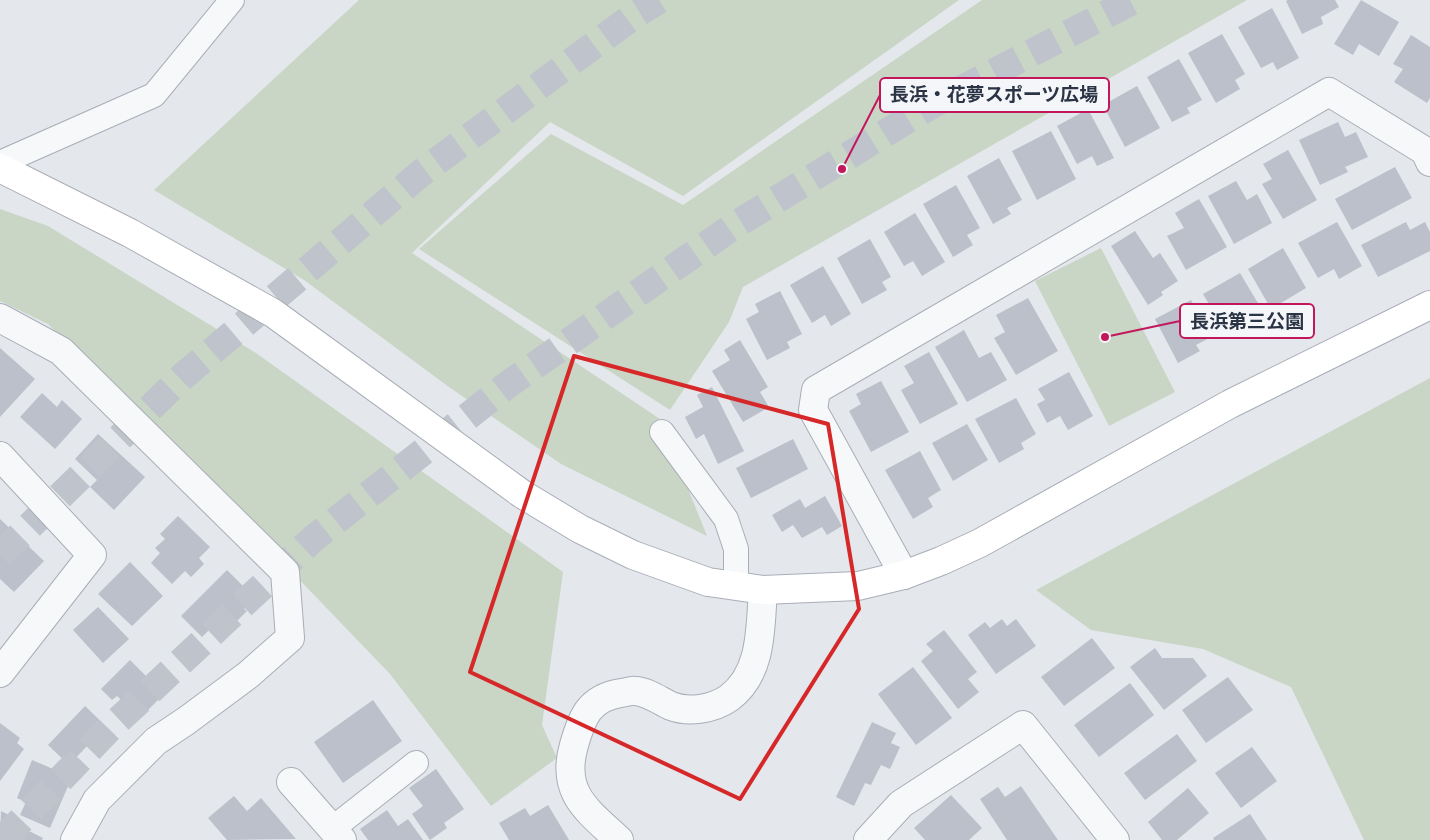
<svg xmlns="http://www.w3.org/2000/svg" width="1430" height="840" viewBox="0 0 1430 840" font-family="Commissioner,'Noto Sans JP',sans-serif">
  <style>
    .green { fill: #c9d6c5 }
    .building { fill: #bbc0ca }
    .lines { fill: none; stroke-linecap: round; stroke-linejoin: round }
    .highway-tunnel { stroke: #bfc3cb; stroke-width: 28; stroke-dasharray: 28 14; stroke-linecap: butt }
    .lane-casing { stroke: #a9aeb7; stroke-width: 26 }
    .street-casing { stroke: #a9aeb7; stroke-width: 30 }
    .secondary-casing { stroke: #a9aeb7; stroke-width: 30 }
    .lane { stroke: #f7f8fa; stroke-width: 24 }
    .street { stroke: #f7f8fa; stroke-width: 28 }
    .secondary { stroke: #fff; stroke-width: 28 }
    .marked { fill: none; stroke: #d62828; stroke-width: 4; stroke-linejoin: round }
    .leader { fill: none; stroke: #c2185b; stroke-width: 2 }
    .callout-dot { fill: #c2185b; stroke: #f4f6f9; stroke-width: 2 }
    .callout { fill: #f4f6f9; stroke: #c2185b; stroke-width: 2 }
    .callout-label { font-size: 19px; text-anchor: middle; font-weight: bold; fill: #2b3445 }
  </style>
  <rect width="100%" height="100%" fill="#e4e7ec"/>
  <g class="green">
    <polygon points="359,0 959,0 683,196 550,122 412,253 660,419 707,536 561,464 449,387 304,280 154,190"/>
    <polygon points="982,0 1247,0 743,287 729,322 670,410 419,249 551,134 683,205"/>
    <polygon points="0,209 48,226 256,353 563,572 542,725 557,758 491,806 390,674 291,571 48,324 0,301"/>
    <polygon points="1101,248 1175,392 1109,426 1035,281"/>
    <polygon points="1430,378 1430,840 1364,840 1291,687 1203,649 1091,630 1036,590"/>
  </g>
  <g class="building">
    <polygon points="1288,0 1335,0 1339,7 1321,17 1323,24 1302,34 1286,1"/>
    <polygon points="1361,0 1399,22 1379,56 1359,44 1353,55 1334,44"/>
    <polygon points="1272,8 1299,58 1277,70 1273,62 1261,68 1238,27"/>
    <polygon points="1222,34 1245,74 1235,80 1240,89 1216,103 1188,53"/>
    <polygon points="1411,35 1430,47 1430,98 1427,103 1394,82 1403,69 1393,64"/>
    <polygon points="1179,59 1202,100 1187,108 1190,113 1172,122 1147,77"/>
    <polygon points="1137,86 1160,128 1125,147 1103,105"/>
    <polygon points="1088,109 1114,158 1097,166 1092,156 1077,164 1057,126"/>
    <polygon points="1338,122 1345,137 1356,132 1368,157 1345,167 1348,172 1320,185 1299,140"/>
    <polygon points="1051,131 1076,179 1037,200 1012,151"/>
    <polygon points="1288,150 1317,200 1283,219 1262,184 1272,179 1263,164"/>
    <polygon points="999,158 1022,200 1007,208 1011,214 993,224 967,176"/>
    <polygon points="1395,167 1412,198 1352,230 1335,199"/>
    <polygon points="1236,181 1247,200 1257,194 1272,223 1234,244 1208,196"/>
    <polygon points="956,185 980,228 967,235 973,245 953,257 923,204"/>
    <polygon points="1199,199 1227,247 1186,270 1167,236 1184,228 1175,213"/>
    <polygon points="915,213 945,262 922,276 913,261 904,266 884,232"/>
    <polygon points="1337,222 1362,266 1339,279 1334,269 1318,278 1298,243"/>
    <polygon points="1406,222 1410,230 1425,222 1430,232 1430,251 1378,277 1361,245"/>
    <polygon points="1135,231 1153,258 1160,253 1178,281 1161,292 1163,295 1148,305 1111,246"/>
    <polygon points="870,239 891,277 882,282 887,290 862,304 837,258"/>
    <polygon points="1283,248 1306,288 1271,309 1248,269"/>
    <polygon points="823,266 851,314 831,326 825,315 812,323 790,285"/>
    <polygon points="1240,273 1265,315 1243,327 1238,319 1223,328 1203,294"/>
    <polygon points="780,291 802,334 787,342 790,348 767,360 746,319 759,312 755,304"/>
    <polygon points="1028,298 1058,351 1016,375 994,338 1005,332 996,315"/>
    <polygon points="1191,300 1211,337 1196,345 1200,351 1178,363 1155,319"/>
    <polygon points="964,330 979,358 991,352 1007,380 967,402 935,347"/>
    <polygon points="740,340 768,387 760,392 769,407 743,422 712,371 730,360 724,350"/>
    <polygon points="0,348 35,379 0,417"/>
    <polygon points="929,352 958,404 920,424 901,390 914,383 904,366"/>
    <polygon points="1069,372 1093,416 1068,430 1060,416 1047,423 1037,404 1045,400 1038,389"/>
    <polygon points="881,381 909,432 871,452 849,411 861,404 856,394"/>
    <polygon points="712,387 744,451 718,464 704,434 696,439 685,417 703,407 697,395"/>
    <polygon points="42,393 57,407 62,400 82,419 55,449 20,417"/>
    <polygon points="1016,398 1036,434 1021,443 1024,449 999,463 975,419"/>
    <polygon points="967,424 988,460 953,481 932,443"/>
    <polygon points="98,434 145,477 114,510 90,487 97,480 75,459"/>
    <polygon points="793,439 808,469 751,498 736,468"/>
    <polygon points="920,451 941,490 928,498 933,507 913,519 885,470"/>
    <polygon points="825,496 842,526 827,535 822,527 802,538 793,525 782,532 772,515 800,499 805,508"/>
    <polygon points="178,516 210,547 199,558 204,564 191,577 185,571 172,584 151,563 160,553 155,548 165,539 160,534"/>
    <polygon points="0,519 44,561 14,592 0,579"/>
    <polygon points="130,562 163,596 132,626 98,594"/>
    <polygon points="227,570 255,598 244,609 247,611 223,635 213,626 202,637 181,616"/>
    <polygon points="98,607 129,639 103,663 73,630"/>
    <polygon points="1002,619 1007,626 1016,619 1036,646 996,674 968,635 985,622 990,628"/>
    <polygon points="944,630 977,672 968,679 979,692 958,709 921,661 933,651 926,644"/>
    <polygon points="1092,638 1115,668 1064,706 1041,677"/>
    <polygon points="1155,648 1162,658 1193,658 1207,676 1164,710 1130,667"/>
    <polygon points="130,660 164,694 140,718 117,696 112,700 101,689"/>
    <polygon points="913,667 952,718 916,745 878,694"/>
    <polygon points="1228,677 1253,710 1206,743 1182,710"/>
    <polygon points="1130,683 1154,715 1099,757 1074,725"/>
    <polygon points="373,700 402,741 343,783 314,742"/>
    <polygon points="85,706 115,735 96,754 87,746 69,765 48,745"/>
    <polygon points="872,722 896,733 891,743 900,747 890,769 881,765 871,785 865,783 854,806 836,797"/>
    <polygon points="0,723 20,738 17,743 24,749 0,781"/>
    <polygon points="1177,734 1197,761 1145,800 1124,773"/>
    <polygon points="1252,747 1277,781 1241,808 1215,773"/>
    <polygon points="32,760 72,777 50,828 20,815 26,802 17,798"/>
    <polygon points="436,769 464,809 444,823 447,828 430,840 412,814 423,806 409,788"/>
    <polygon points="1021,786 1058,840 1007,840 980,799 998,787 1005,797"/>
    <polygon points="1188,788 1209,813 1177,840 1162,840 1148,822"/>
    <polygon points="951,795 982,828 969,840 925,840 914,828"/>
    <polygon points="234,796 247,811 261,798 296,839 227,840 208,818"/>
    <polygon points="548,805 569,840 509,840 499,823 525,808 530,816"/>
    <polygon points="387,810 398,826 408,819 423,840 368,840 360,829"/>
    <polygon points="1,811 17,819 15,824 43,838 42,840 0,840"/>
    <polygon points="1250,814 1267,840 1214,840 1213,838"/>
  </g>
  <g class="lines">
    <g class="highway-tunnel">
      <polyline points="0,555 181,378 421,173 636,14 659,0"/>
      <polyline points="2,840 110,728 314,538 510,383 735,225 933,104 1134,0"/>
    </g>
    <g class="lane-casing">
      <g id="lane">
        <polyline points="0,163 154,95 232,0"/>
        <polyline points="662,432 726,519 736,549 736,586"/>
        <polyline points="332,829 416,763"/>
      </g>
    </g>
    <g class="street-casing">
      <g id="street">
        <polyline points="0,318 61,351 285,572 290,638 248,675 186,721 156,741 97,800 75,840"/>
        <polyline points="0,456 92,555 0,673"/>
        <polyline points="904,575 813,410 816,390 1329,92 1425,151 1430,162"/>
        <polyline points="291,782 342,840"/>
        <path d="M619,840C588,811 560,793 574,745C582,717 589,698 621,693C625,693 631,690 636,691C648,692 660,701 671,706C689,713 713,709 729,698C763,673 760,627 763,590"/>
        <polyline points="868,840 901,804 1023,725 1115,840"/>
      </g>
    </g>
    <g class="secondary-casing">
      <polyline id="secondary" points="0,168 130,233 273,313 522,494 580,529 633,555 708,582 736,586 763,590 858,586 904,575 941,561 980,543 1230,404 1430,305"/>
    </g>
    <use href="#lane" class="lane"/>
    <use href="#street" class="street"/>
    <use href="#secondary" class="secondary"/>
  </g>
  <path class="marked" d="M574,356L828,424L859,609L740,799L470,672Z"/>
  <path class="leader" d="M842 169L880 95M1105 337L1180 321"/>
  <g class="callout-dot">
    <circle cx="842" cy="169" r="5"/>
    <circle cx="1105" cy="337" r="5"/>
  </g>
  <g class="callout">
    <rect x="880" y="78" width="229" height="34" rx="5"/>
    <rect x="1180" y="304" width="134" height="34" rx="5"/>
  </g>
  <g class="callout-label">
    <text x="994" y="101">長浜・花夢スポーツ広場</text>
    <text x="1247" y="328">長浜第三公園</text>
  </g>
</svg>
